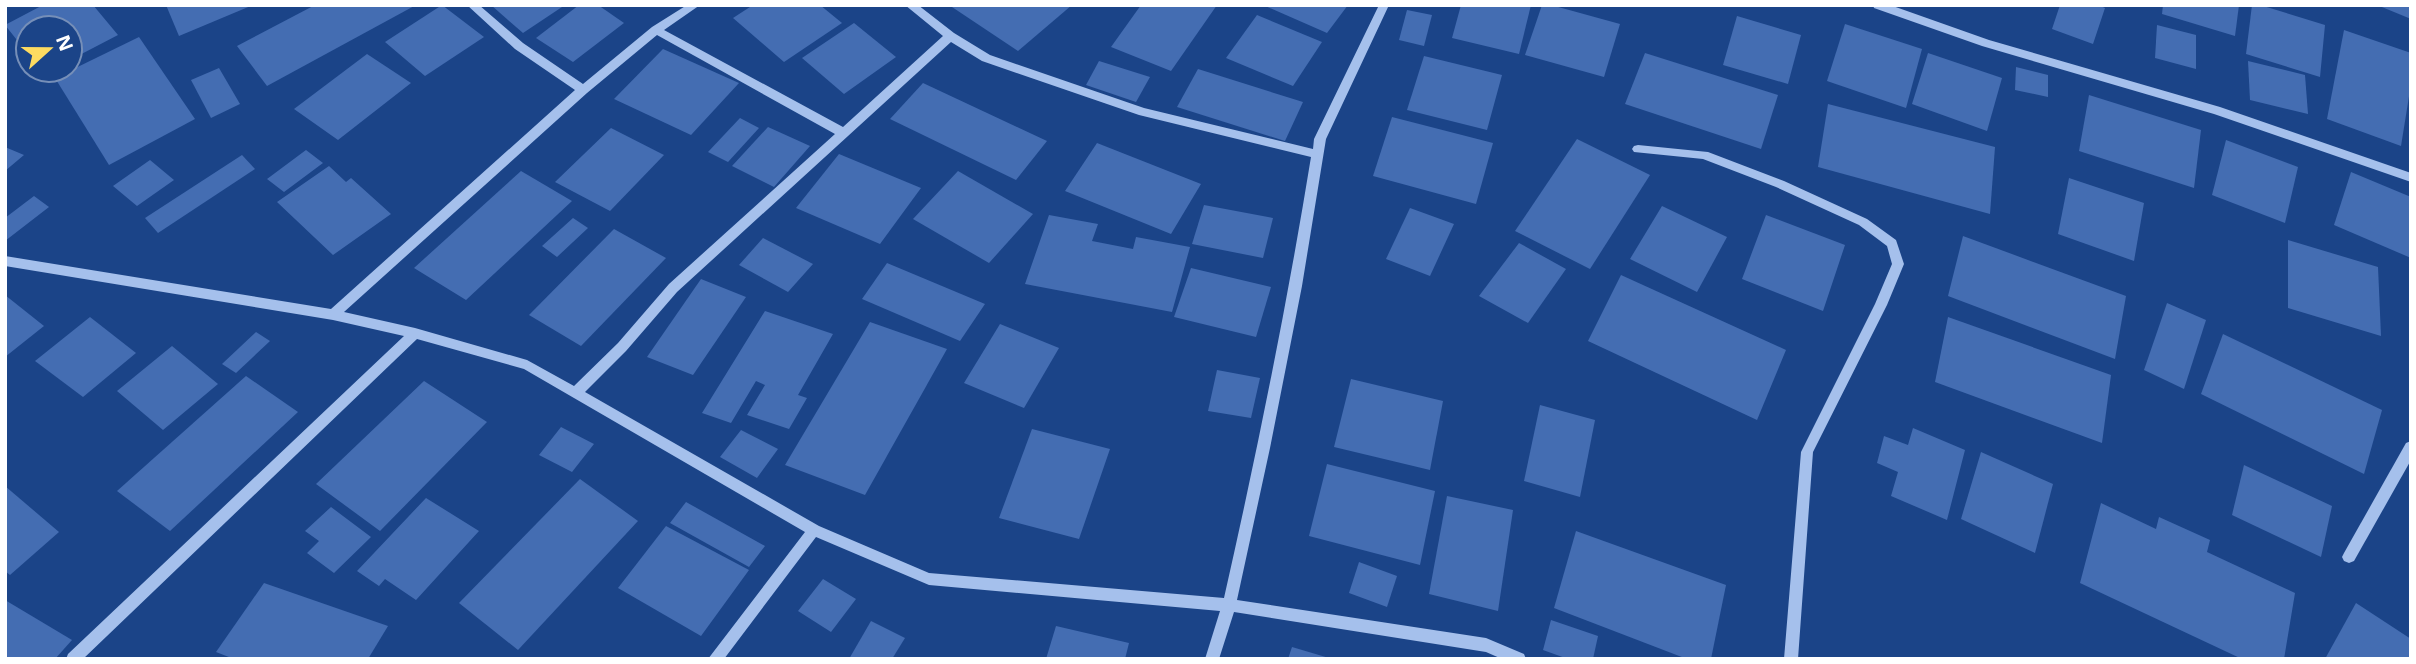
<svg xmlns="http://www.w3.org/2000/svg" width="2416" height="664" viewBox="0 0 2416 664" font-family="'Noto Sans',sans-serif">
  <style>
    .building { fill: #446db2 }
    .lines { fill: none; stroke-linecap: round; stroke-linejoin: round }
    .minor { fill: #a5c0ec; fill-rule: evenodd }
  </style>
  <rect width="100%" height="100%" fill="#1b4488"/>
  <g class="building">
    <polygon points="43,5 93,5 118,35 70,60 70,28 28,28 28,54 5,25"/>
    <polygon points="166,5 253,5 179,36"/>
    <polygon points="315,5 416,5 267,86 237,46"/>
    <polygon points="442,5 484,37 425,76 385,42"/>
    <polygon points="491,5 565,5 523,33"/>
    <polygon points="579,5 598,5 624,23 573,62 536,38"/>
    <polygon points="753,5 820,5 842,23 784,62 733,18"/>
    <polygon points="949,5 1072,5 1018,51"/>
    <polygon points="1141,5 1217,5 1171,71 1111,47"/>
    <polygon points="1263,5 1348,5 1327,33"/>
    <polygon points="1461,5 1531,5 1519,54 1452,38"/>
    <polygon points="1542,5 1551,5 1620,24 1604,77 1525,55"/>
    <polygon points="2060,5 2098,5 2105,8 2093,44 2052,29"/>
    <polygon points="2163,5 2239,5 2235,36 2162,14"/>
    <polygon points="2252,5 2260,5 2325,25 2320,77 2246,54"/>
    <polygon points="2377,5 2411,5 2411,19"/>
    <polygon points="1407,10 1432,15 1424,46 1399,40"/>
    <polygon points="1257,15 1322,42 1293,86 1226,58"/>
    <polygon points="1737,16 1801,35 1788,84 1723,65"/>
    <polygon points="854,23 896,57 844,94 802,58"/>
    <polygon points="1845,24 1922,49 1906,108 1827,81"/>
    <polygon points="2157,25 2196,35 2196,69 2155,58"/>
    <polygon points="2344,30 2411,53 2411,84 2401,146 2327,119"/>
    <polygon points="139,37 195,119 109,165 55,78"/>
    <polygon points="663,49 739,83 691,135 614,99"/>
    <polygon points="1645,53 1778,95 1761,149 1625,104"/>
    <polygon points="1928,53 2002,78 1987,131 1912,104"/>
    <polygon points="367,54 411,83 338,140 294,109"/>
    <polygon points="1424,56 1502,75 1487,130 1407,110"/>
    <polygon points="1099,61 1150,77 1136,102 1086,85"/>
    <polygon points="2248,61 2305,75 2308,114 2250,100"/>
    <polygon points="2016,67 2048,75 2048,97 2015,90"/>
    <polygon points="219,68 240,104 211,118 191,80"/>
    <polygon points="1198,69 1303,102 1285,141 1177,107"/>
    <polygon points="923,83 1047,141 1016,180 890,119"/>
    <polygon points="2089,95 2201,130 2194,188 2079,151"/>
    <polygon points="1828,104 1995,147 1990,214 1818,167"/>
    <polygon points="1392,117 1493,143 1476,204 1373,176"/>
    <polygon points="740,118 759,128 728,162 708,152"/>
    <polygon points="768,127 810,146 774,187 732,166"/>
    <polygon points="611,128 664,155 610,211 555,182"/>
    <polygon points="1577,139 1650,175 1590,269 1515,231"/>
    <polygon points="2226,140 2298,167 2285,223 2212,195"/>
    <polygon points="1097,143 1201,184 1171,234 1065,191"/>
    <polygon points="5,147 24,155 5,171"/>
    <polygon points="306,150 323,163 284,192 267,179"/>
    <polygon points="839,154 921,188 880,244 796,208"/>
    <polygon points="242,155 255,169 158,233 145,218"/>
    <polygon points="150,160 174,180 137,206 113,186"/>
    <polygon points="329,166 346,182 351,178 391,214 333,255 277,202"/>
    <polygon points="521,171 572,201 466,300 414,268"/>
    <polygon points="958,171 1033,214 989,263 913,219"/>
    <polygon points="2351,172 2411,197 2411,258 2334,225"/>
    <polygon points="2069,178 2144,203 2134,261 2058,234"/>
    <polygon points="34,196 49,207 5,241 5,218"/>
    <polygon points="1204,205 1273,218 1263,258 1192,244"/>
    <polygon points="1662,206 1727,237 1697,292 1630,259"/>
    <polygon points="1410,208 1454,224 1430,276 1386,259"/>
    <polygon points="1049,215 1098,224 1092,241 1133,249 1136,237 1190,247 1172,312 1025,284"/>
    <polygon points="1766,215 1845,245 1823,311 1742,279"/>
    <polygon points="573,218 588,228 557,257 542,246"/>
    <polygon points="614,229 666,258 581,346 529,315"/>
    <polygon points="1963,236 2126,296 2115,359 1948,296"/>
    <polygon points="763,238 813,264 788,292 739,265"/>
    <polygon points="2288,240 2378,267 2381,336 2288,308"/>
    <polygon points="1519,243 1566,269 1528,323 1479,296"/>
    <polygon points="887,263 985,304 960,341 862,299"/>
    <polygon points="1191,268 1271,287 1256,337 1174,317"/>
    <polygon points="1621,275 1786,350 1757,420 1588,341"/>
    <polygon points="701,279 746,297 693,375 647,357"/>
    <polygon points="5,295 44,326 5,357"/>
    <polygon points="2167,303 2206,320 2184,389 2144,370"/>
    <polygon points="765,311 833,334 798,395 807,398 789,429 747,415 765,385 756,381 731,423 702,413"/>
    <polygon points="90,317 136,353 83,397 35,361"/>
    <polygon points="1948,317 2111,375 2102,443 1935,382"/>
    <polygon points="870,322 947,349 865,495 785,465"/>
    <polygon points="1000,324 1059,348 1024,408 964,383"/>
    <polygon points="256,332 270,341 236,373 222,364"/>
    <polygon points="2223,334 2382,410 2364,474 2201,394"/>
    <polygon points="172,346 218,384 163,430 117,391"/>
    <polygon points="1217,370 1260,378 1251,418 1208,411"/>
    <polygon points="246,376 298,412 170,531 117,491"/>
    <polygon points="1351,379 1443,401 1430,470 1334,447"/>
    <polygon points="424,381 487,422 380,531 316,484"/>
    <polygon points="1540,405 1595,420 1580,497 1524,481"/>
    <polygon points="561,427 594,444 572,472 539,455"/>
    <polygon points="1913,428 1965,450 1947,520 1891,496 1898,472 1877,463 1884,436 1908,445"/>
    <polygon points="1032,429 1110,449 1079,539 999,518"/>
    <polygon points="741,430 778,449 757,478 720,457"/>
    <polygon points="1981,452 2053,484 2035,553 1961,519"/>
    <polygon points="1327,464 1435,491 1420,565 1309,536"/>
    <polygon points="2244,465 2332,506 2321,557 2232,515"/>
    <polygon points="580,479 638,521 518,650 459,603"/>
    <polygon points="5,486 59,532 10,575 5,571"/>
    <polygon points="1447,496 1513,510 1498,611 1429,594"/>
    <polygon points="426,498 479,531 416,600 385,579 379,586 357,571"/>
    <polygon points="686,502 765,546 749,567 670,523"/>
    <polygon points="2101,503 2156,529 2159,517 2210,540 2207,552 2295,593 2284,659 2242,659 2080,583"/>
    <polygon points="331,507 371,537 334,573 307,553 319,541 305,531"/>
    <polygon points="666,526 749,570 701,636 618,588"/>
    <polygon points="1576,531 1726,585 1711,659 1687,659 1554,608"/>
    <polygon points="1359,562 1397,576 1387,607 1349,593"/>
    <polygon points="823,579 856,599 831,632 798,611"/>
    <polygon points="264,583 388,626 368,659 234,659 216,652"/>
    <polygon points="5,600 72,640 55,659 5,659"/>
    <polygon points="2356,603 2411,639 2411,659 2325,659"/>
    <polygon points="1551,620 1598,636 1593,659 1568,659 1543,650"/>
    <polygon points="871,621 905,638 892,659 849,659"/>
    <polygon points="1056,626 1129,643 1125,659 1046,659"/>
    <polygon points="1292,647 1329,658 1328,659 1288,659"/>
  </g>
  <g class="lines">
    <g class="minor">
      <path d="M467,5H479L523,43L583,84L652,27L687,5H700L664,30L843,127L943,36L905,5H918L954,33L990,55L1144,108L1313,149L1314,139L1379,5H1389L1326,139L1302,286L1270,448L1237,600L1486,638L1524,654L1526,659H1502L1486,652L1234,612L1219,659H1205L1220,611L929,585L816,537L724,659H708L805,532L524,369L417,339L83,659H66L68,654L404,336L333,320L5,266V256L331,309L575,90L515,49ZM657,35L835,134L669,284L618,343L574,386L527,360L415,328L344,312L587,93ZM951,42L982,61L1139,115L1311,157C1287,305 1257,452 1224,598L929,573L819,526L585,392L626,351L677,292Z"/>
      <polygon points="1873,5 1890,5 1989,40 2220,107 2411,173 2411,182 2214,114 1982,46 1874,8"/>
      <polygon points="1638,145 1708,152 1784,181 1867,219 1896,240 1904,264 1887,305 1813,452 1798,659 1784,659 1801,452 1875,304 1892,264 1887,246 1859,225 1776,187 1703,159 1634,152 1632,149 1634,146"/>
      <polygon points="2411,441 2411,460 2354,561 2349,563 2344,561 2342,557 2344,553 2406,443"/>
    </g>
  </g>
  <rect width="2416" height="664" fill="none" stroke="#ffffff" stroke-width="14"/>
  <g transform="translate(49 49) rotate(69)"><circle r="33" fill="#1b4488" stroke="#768fb8" stroke-width="2"/>
  <path d="M0-5L12 26L0 18L-12 26Z" fill="#fddb61"/>
  <text y="-10" font-size="19" font-weight="bold" text-anchor="middle" fill="#ffffff">N</text>
  </g>
</svg>
